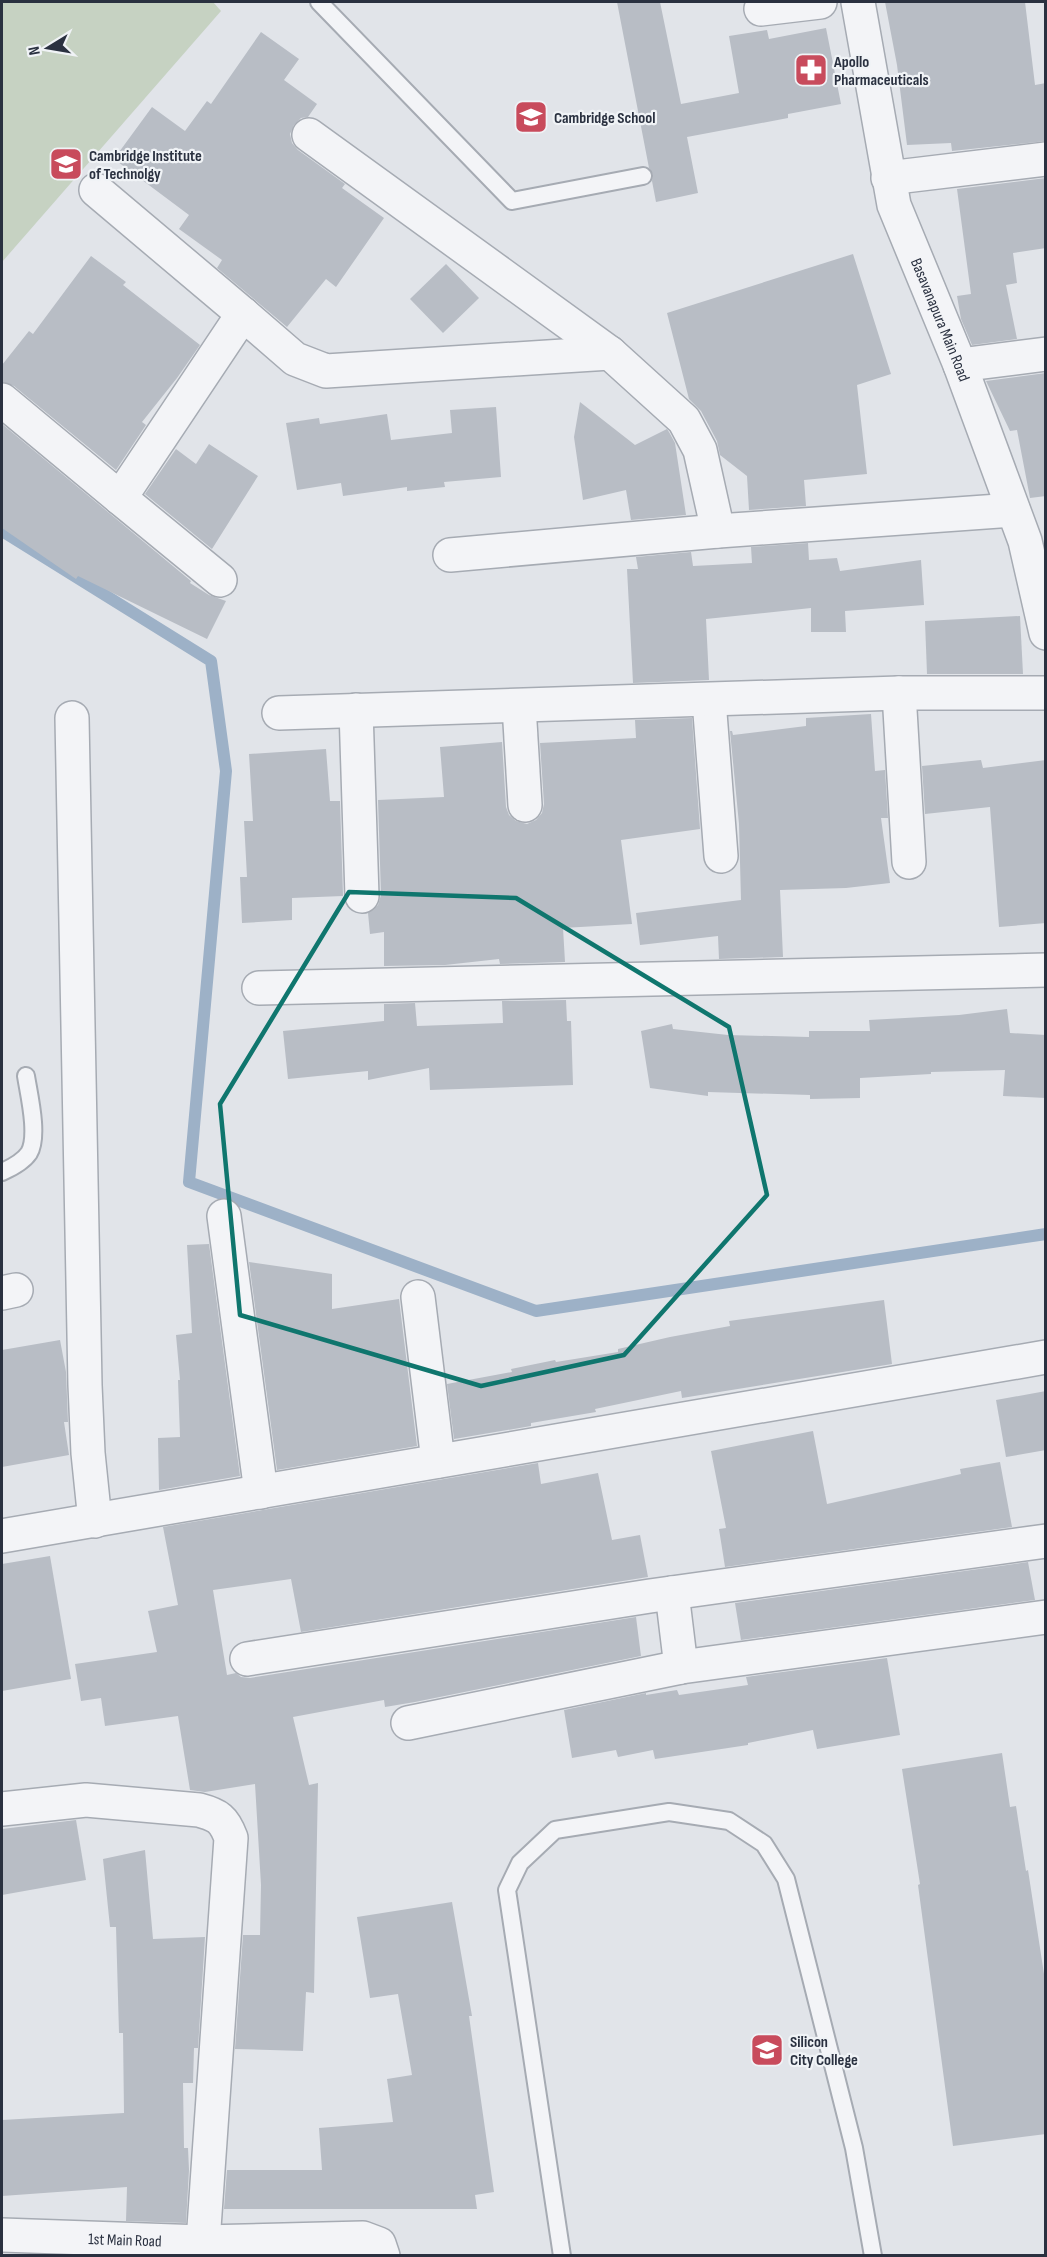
<svg xmlns="http://www.w3.org/2000/svg" width="1047" height="2257" viewBox="0 0 1047 2257" font-family="'Sofia Sans Condensed',sans-serif">
  <style>
    .green { fill: #c6d2c2 }
    .lines { fill: none; stroke-linecap: round; stroke-linejoin: round }
    .stream { stroke: #9db1c7; stroke-width: 12 }
    .building { fill: #b8bdc5 }
    .service-casing { stroke: #a6abb3; stroke-width: 20 }
    .minor-casing { stroke: #a6abb3; stroke-width: 36 }
    .tertiary-casing { stroke: #a6abb3; stroke-width: 36 }
    .service { stroke: #f3f4f7; stroke-width: 16 }
    .minor { stroke: #f3f4f7; stroke-width: 33 }
    .tertiary { stroke: #f3f4f7; stroke-width: 33 }
    .marked { fill: none; stroke: #0f766e; stroke-width: 4.5; stroke-linejoin: round }
    .labels { text-anchor: middle; stroke-width: 4.5; stroke-linejoin: round; paint-order: stroke }
    .poi-label { font-size: 16px; font-weight: bold; fill: #2a3140; stroke: #f0f3f6; text-anchor: start }
    .street-label { font-size: 16px; fill: #2a3140; stroke: #f0f3f6 }
  </style>
  <rect width="100%" height="100%" fill="#e1e4e9"/>
  <polygon class="green" points="2,2 213,2 221,11 2,262"/>
  <g class="lines">
    <polyline class="stream" points="2,531 211,661 226,771 189,1182 536,1311 1046,1234"/>
  </g>
  <g class="building">
    <polygon points="617,2 660,2 681,104 739,93 729,36 767,30 769,39 826,28 841,104 788,114 788,118 687,137 698,193 656,202 652,181 653,175 649,168"/>
    <polygon points="885,2 1025,2 1035,85 1046,83 1046,141 952,151 951,143 907,145 897,65"/>
    <polygon points="261,32 299,59 284,80 317,104 308,117 301,118 294,125 290,134 292,143 298,150 345,184 342,188 384,218 336,287 326,279 287,327 217,268 222,260 179,229 189,215 114,159 152,107 185,131 207,101 211,104"/>
    <polygon points="1046,178 1046,248 1013,253 1017,283 1006,285 1017,339 972,345 961,319 957,296 971,294 957,189"/>
    <polygon points="853,254 891,374 857,385 867,474 804,480 806,506 749,510 747,476 720,455 717,441 701,411 689,399 667,313"/>
    <polygon points="91,256 126,282 123,285 200,345 177,378 142,422 146,425 116,470 14,386 2,382 2,365 29,331 33,334"/>
    <polygon points="446,264 479,298 443,333 410,299"/>
    <polygon points="1046,373 1046,496 1030,498 1017,430 1010,431 986,381"/>
    <polygon points="580,402 635,445 667,429 669,432 675,443 686,515 631,520 626,490 583,500 574,437"/>
    <polygon points="496,407 501,477 444,482 445,487 407,491 407,487 343,496 341,483 297,490 286,423 319,418 320,424 387,414 391,440 452,433 450,410"/>
    <polygon points="2,424 191,581 190,583 209,595 226,601 207,639 78,576 76,579 2,528"/>
    <polygon points="209,444 258,476 212,549 145,494 176,449 196,464"/>
    <polygon points="808,543 809,560 837,558 840,571 921,560 924,605 845,611 846,632 811,632 811,608 706,619 709,680 633,683 627,569 638,569 636,557 691,552 693,566 752,563 751,547"/>
    <polygon points="1020,616 1023,674 927,674 925,621"/>
    <polygon points="871,714 875,771 885,770 888,818 881,818 890,883 846,888 780,890 783,957 719,959 718,936 640,945 636,913 741,900 739,824 730,731 732,731 733,735 806,726 806,718"/>
    <polygon points="692,718 700,829 621,840 632,924 563,928 565,962 500,964 499,959 445,965 384,966 384,932 370,934 368,913 378,905 381,895 378,800 444,797 440,747 502,742 506,807 509,815 516,821 527,824 536,820 542,813 544,804 540,743 636,738 635,720"/>
    <polygon points="326,749 330,801 340,801 343,896 292,898 292,920 242,923 240,877 247,877 244,821 253,821 249,754"/>
    <polygon points="981,760 983,768 1046,760 1046,923 999,927 990,807 925,814 922,766"/>
    <polygon points="566,1000 567,1021 571,1021 573,1085 430,1090 429,1068 368,1080 368,1071 288,1079 283,1031 384,1021 384,1004 415,1003 417,1026 503,1023 502,1001"/>
    <polygon points="1007,1009 1010,1033 1046,1035 1046,1098 1003,1096 1005,1070 931,1072 931,1074 860,1078 860,1098 810,1099 810,1095 708,1092 708,1096 650,1088 641,1031 672,1024 673,1029 728,1035 809,1037 809,1031 870,1031 869,1020 959,1015"/>
    <polygon points="209,1244 240,1476 159,1490 158,1438 180,1437 178,1380 180,1380 176,1335 192,1333 187,1245"/>
    <polygon points="249,1262 332,1274 332,1309 399,1299 417,1446 277,1470"/>
    <polygon points="884,1300 892,1364 682,1398 681,1391 595,1409 596,1412 531,1423 531,1426 454,1439 447,1384 512,1372 511,1369 555,1360 556,1362 618,1352 618,1349 670,1337 730,1326 729,1321"/>
    <polygon points="60,1340 66,1372 68,1422 64,1422 69,1455 2,1467 2,1350"/>
    <polygon points="1046,1391 1046,1450 1006,1457 996,1400"/>
    <polygon points="813,1431 827,1504 961,1474 960,1469 1000,1462 1012,1527 725,1567 719,1529 726,1528 711,1451"/>
    <polygon points="538,1463 541,1484 598,1473 612,1540 640,1535 648,1577 301,1632 291,1579 213,1590 227,1675 236,1673 241,1677 250,1678 636,1617 641,1656 415,1702 385,1707 384,1700 293,1717 309,1785 318,1783 314,1993 306,1992 303,2051 235,2049 243,1935 260,1935 261,1885 255,1784 205,1792 190,1790 178,1716 105,1726 101,1698 81,1701 75,1664 157,1652 148,1611 178,1605 163,1527"/>
    <polygon points="50,1556 71,1679 2,1691 2,1564"/>
    <polygon points="1028,1562 1035,1600 741,1640 735,1603"/>
    <polygon points="887,1658 900,1735 817,1749 813,1730 748,1743 748,1745 655,1759 653,1750 618,1757 616,1750 572,1758 564,1710 646,1693 646,1695 677,1690 679,1695 748,1685 746,1677"/>
    <polygon points="1002,1753 1010,1807 1016,1806 1026,1871 1028,1870 1046,1987 1046,2134 953,2146 918,1885 920,1884 902,1769"/>
    <polygon points="76,1820 86,1880 2,1895 2,1829"/>
    <polygon points="145,1850 153,1939 205,1937 198,2048 194,2048 193,2083 183,2083 184,2148 188,2148 189,2170 186,2223 126,2221 127,2187 2,2196 2,2120 124,2113 123,2033 119,2033 116,1927 110,1927 103,1859"/>
    <polygon points="452,1902 472,2016 469,2016 494,2192 475,2195 477,2209 224,2209 227,2170 322,2170 319,2128 393,2122 387,2079 412,2075 398,1994 370,1998 357,1917"/>
  </g>
  <g class="lines">
    <g class="service-casing">
      <g id="service">
        <polyline points="319,2 512,201 643,176"/>
        <path d="M2,1172C11,1168 23,1162 29,1153C39,1136 29,1095 26,1076"/>
        <polyline points="562,2256 507,1890 520,1863 555,1830 669,1812 729,1821 764,1844 786,1879 854,2148 873,2256"/>
      </g>
    </g>
    <g class="minor-casing">
      <g id="minor">
        <polyline points="761,9 820,2"/>
        <polyline points="309,135 610,353"/>
        <polyline points="888,178 1046,159"/>
        <polyline points="96,190 243,314"/>
        <polyline points="960,365 1046,354"/>
        <polyline points="2,400 120,498 243,314 295,359 326,371 610,353 684,420 700,450 718,531"/>
        <polyline points="120,498 220,580"/>
        <polyline points="450,555 718,531 1013,510"/>
        <polyline points="899,693 909,862"/>
        <polyline points="709,700 721,856"/>
        <polyline points="519,706 525,805"/>
        <polyline points="356,710 362,896"/>
        <polyline points="279,713 899,693 1046,693"/>
        <polyline points="72,718 85,1385 88,1453 95,1521"/>
        <polyline points="259,988 1046,970"/>
        <polyline points="224,1216 261,1492"/>
        <polyline points="2,1293 16,1290"/>
        <polyline points="418,1297 438,1461"/>
        <polyline points="2,1536 1046,1357"/>
        <polyline points="672,1593 681,1667"/>
        <polyline points="247,1659 650,1596 1046,1541"/>
        <polyline points="408,1723 681,1667 1046,1617"/>
        <path d="M2,1809L86,1800L199,1810C218,1815 224,1819 231,1838L203,2242"/>
        <path id="s1" d="M2,2235L203,2242L363,2238L379,2244L383,2256"/>
      </g>
    </g>
    <g class="tertiary-casing">
      <g id="tertiary">
        <path id="s2" d="M858,2L894,205L960,365L1025,541L1046,633"/>
      </g>
    </g>
    <use href="#service" class="service"/>
    <use href="#minor" class="minor"/>
    <use href="#tertiary" class="tertiary"/>
  </g>
  <path class="marked" d="M349,892L516,898L729,1027L767,1195L624,1355L481,1386L240,1315L220,1104Z"/>
  <defs>
    <g id="pharmacy-square" transform="scale(1.725)"><rect x="-9" y="-9" width="18" height="18" rx="4" fill="#c84b5c" stroke="#f0f3f6"/><path d="M-2-6h4v4h4v4h-4v4h-4v-4h-4v-4h4Z" fill="#fff"/></g>
    <g id="school-square" transform="scale(1.725)"><rect x="-9" y="-9" width="18" height="18" rx="4" fill="#c84b5c" stroke="#f0f3f6"/><path d="M0-5L7-2L0 1L-7-2ZM-4 1L0 2.5L4 1V4Q0 6-4 4Z" fill="#fff"/></g>
    <g id="university-square" transform="scale(1.725)"><rect x="-9" y="-9" width="18" height="18" rx="4" fill="#c84b5c" stroke="#f0f3f6"/><path d="M0-5L7-2L0 1L-7-2ZM-4 1L0 2.5L4 1V4Q0 6-4 4Z" fill="#fff"/></g>
  </defs>
  <g fill-rule="evenodd">
    <use href="#pharmacy-square" x="811" y="70"/>
    <use href="#school-square" x="531" y="117"/>
    <use href="#university-square" x="66" y="164"/>
    <use href="#university-square" x="767" y="2050"/>
  </g>
  <g class="labels">
    <g class="poi-label">
      <text x="834" y="67">Apollo<tspan x="834" dy="18">Pharmaceuticals</tspan></text>
      <text x="554" y="123">Cambridge School</text>
      <text x="89" y="161">Cambridge Institute<tspan x="89" dy="18">of Technolgy</tspan></text>
      <text x="790" y="2047">Silicon<tspan x="790" dy="18">City College</tspan></text>
    </g>
    <g class="street-label">
      <text dy="6" stroke="none"><textPath href="#s2" startOffset="330">Basavanapura Main Road</textPath></text>
      <text dy="6" stroke="none"><textPath href="#s1" startOffset="123">1st Main Road</textPath></text>
    </g>
  </g>
  <rect width="1047" height="2257" fill="none" stroke="#2a3140" stroke-width="6"/>
  <g transform="translate(48 48) rotate(259)" stroke="#f0f3f6" stroke-width="4.5" paint-order="stroke">
  <path d="M0-4.5L10 22L0 15L-10 22Z" fill="#2a3140"/>
  <text y="-9" font-size="16" font-weight="bold" text-anchor="middle" fill="#2a3140">N</text>
  </g>
</svg>
